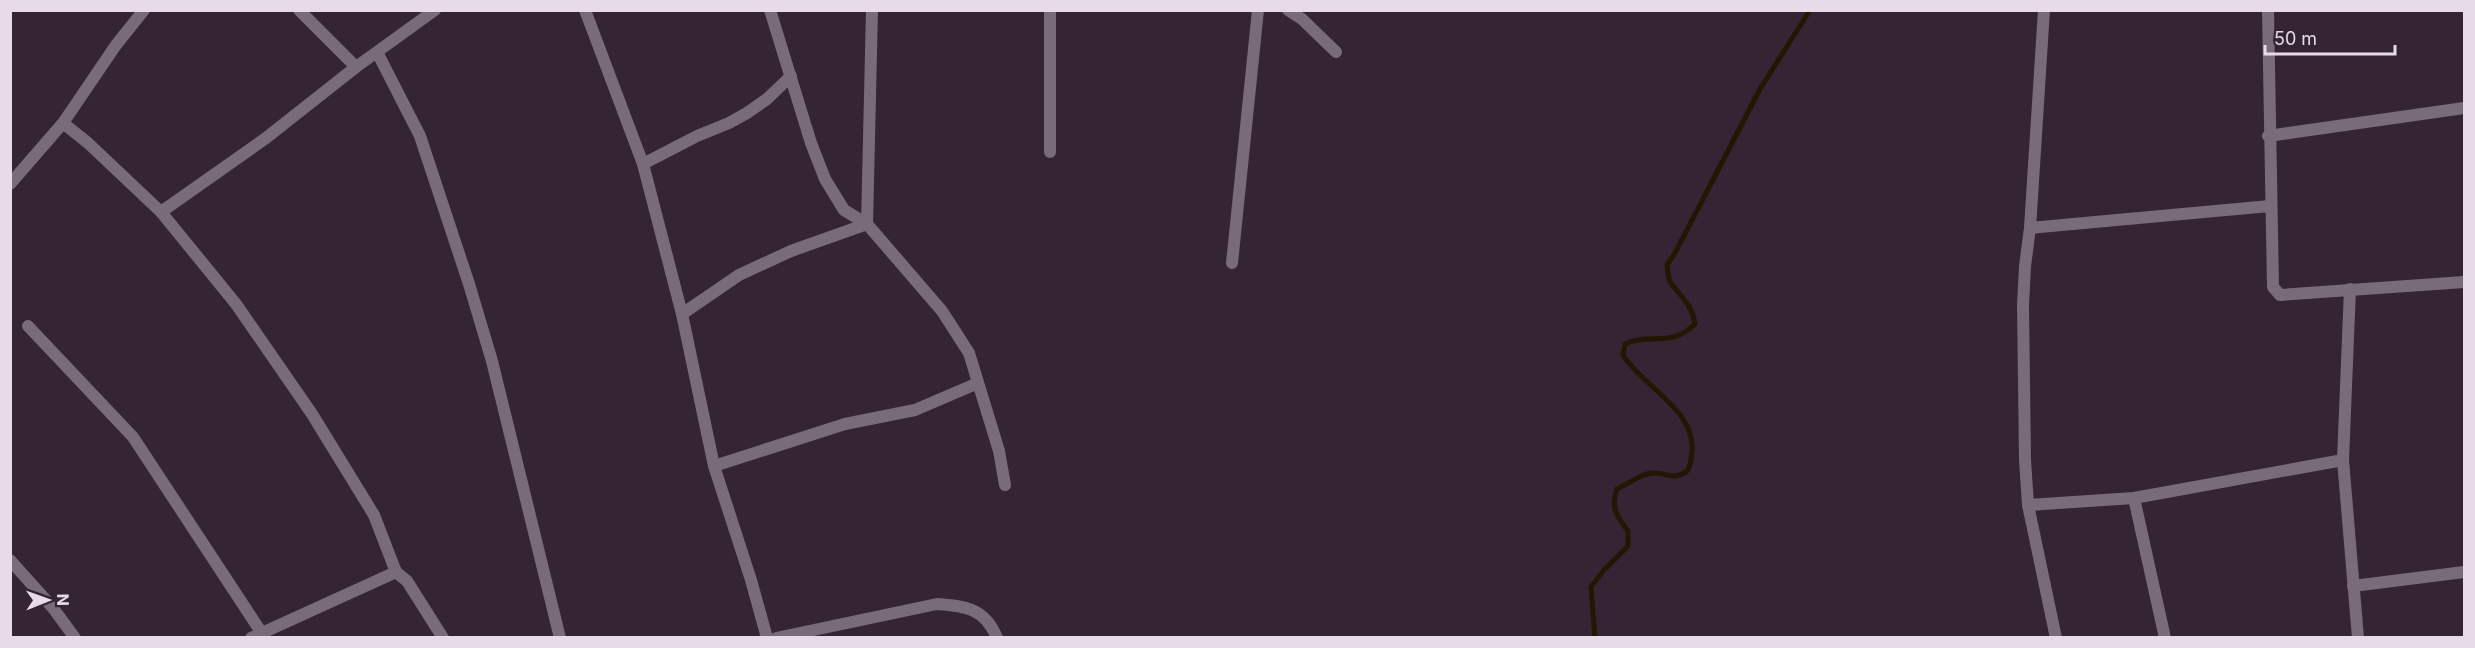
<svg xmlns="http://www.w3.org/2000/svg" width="2475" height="648" viewBox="0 0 2475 648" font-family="Inter,sans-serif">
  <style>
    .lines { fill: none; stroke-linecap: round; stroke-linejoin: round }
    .stream { stroke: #211702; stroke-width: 5 }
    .minor { stroke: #7a6b7a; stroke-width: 12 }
  </style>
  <rect width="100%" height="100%" fill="#342434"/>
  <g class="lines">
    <path class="stream" d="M1595,638L1591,587L1604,570L1628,546V531C1617,517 1610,507 1617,489C1628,484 1643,472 1655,473C1665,473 1672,479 1682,474C1689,472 1690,465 1691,459C1701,411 1644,389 1623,355L1625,344C1652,332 1671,348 1695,324C1692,305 1682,298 1671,283C1668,279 1668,271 1667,265L1675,253L1760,89L1810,10"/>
    <g class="minor">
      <polyline points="299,10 356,67"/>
      <polyline points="585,10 643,164 682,314 714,466 751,580 767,638"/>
      <polyline points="770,10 811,143 825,179 844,210 867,224 942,311 969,353 999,451 1005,485"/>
      <polyline points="1050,10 1050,152"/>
      <polyline points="1288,10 1302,19 1336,52"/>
      <polyline points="2044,10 2030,228 2025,266 2023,305 2025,460 2028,505 2056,638"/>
      <polyline points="2268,10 2273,287 2280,295 2464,282"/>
      <polyline points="378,54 420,136 469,284 492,361 560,638"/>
      <polyline points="63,123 88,143 161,212 236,304 312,414 374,515 396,572 407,581 443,638"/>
      <polyline points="2268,136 2464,108"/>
      <polyline points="643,164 697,136 729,123 747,113 767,99 791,76"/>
      <polyline points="10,184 63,123 116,45 144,10"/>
      <polyline points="161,212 266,138 356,67 435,10"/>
      <polyline points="2030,228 2270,206"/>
      <polyline points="1232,263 1258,10"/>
      <polyline points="2350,289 2343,460 2358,638"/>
      <polyline points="682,314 739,275 791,251 867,224 872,10"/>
      <polyline points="28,326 133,437 265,638"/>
      <polyline points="714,466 845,424 915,410 978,383"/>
      <polyline points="2134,498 2165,638"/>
      <polyline points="2028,505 2134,498 2343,460"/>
      <polyline points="10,560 53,608 75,638"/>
      <polyline points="2353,586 2464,572"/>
      <polyline points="251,638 396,572"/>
      <path d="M776,638L937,604C965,606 985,608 997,638"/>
    </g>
  </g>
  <rect width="2475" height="648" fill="none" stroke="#e6dbe6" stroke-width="24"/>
  <g transform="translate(48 600) rotate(89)" stroke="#342434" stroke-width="4.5" paint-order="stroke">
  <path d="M0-4.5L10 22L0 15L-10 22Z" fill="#e6dbe6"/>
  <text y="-9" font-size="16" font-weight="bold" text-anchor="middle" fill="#e6dbe6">N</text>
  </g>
  <path d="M2265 45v9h130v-9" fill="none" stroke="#e6dbe6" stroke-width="3"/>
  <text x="2274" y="45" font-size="18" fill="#e6dbe6" stroke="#342434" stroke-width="4.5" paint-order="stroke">50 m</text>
</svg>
